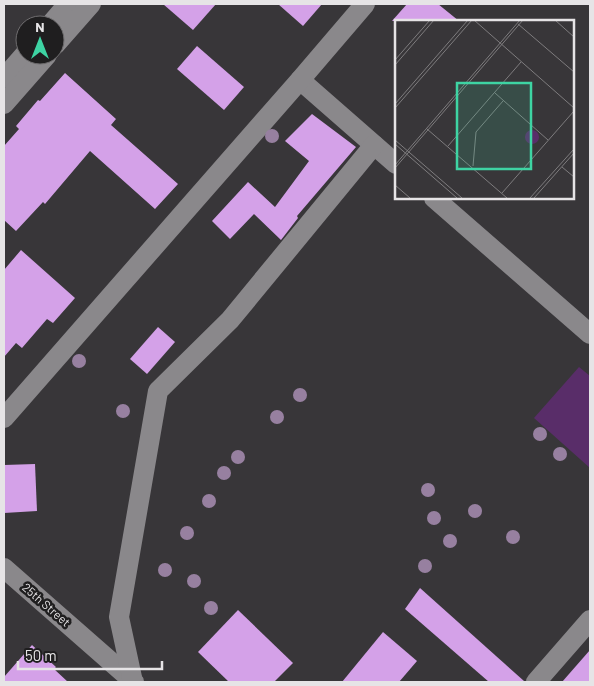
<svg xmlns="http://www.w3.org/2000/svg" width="594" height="686" viewBox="0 0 594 686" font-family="Barlow,sans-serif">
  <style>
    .green { fill: #592d69 }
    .building { fill: #d4a1e8 }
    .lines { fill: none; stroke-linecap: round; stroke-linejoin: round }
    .minor { stroke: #8a888b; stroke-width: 20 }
    .tree { fill: #9780a0 }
    .labels { text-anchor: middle; stroke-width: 5; stroke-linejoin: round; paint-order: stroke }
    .street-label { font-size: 12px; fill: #e6e4e6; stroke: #1f1e1f }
    .inset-road { fill: none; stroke: #7e7c7e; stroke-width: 1 }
    .view { fill: #3ed4a3; fill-opacity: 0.15; stroke: #3ed4a3; stroke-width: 2.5 }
    .inset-edge { fill: none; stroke: #e6e4e6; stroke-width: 2.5 }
  </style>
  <rect width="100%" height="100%" fill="#383639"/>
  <polygon class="green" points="579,367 590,376 590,468 534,418"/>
  <g class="building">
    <polygon points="163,4 216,4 193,30"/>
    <polygon points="278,4 322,4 303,26"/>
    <polygon points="407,4 438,4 459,21 392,21"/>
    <polygon points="197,46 244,87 224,110 177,69"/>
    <polygon points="65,73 116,119 111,125 178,184 155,209 90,151 45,204 43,202 16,231 4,220 4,146 19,129 16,126 38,100 40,101"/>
    <polygon points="312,114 356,147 297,216 298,218 281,240 254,214 230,239 212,221 248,182 275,207 309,161 285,141"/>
    <polygon points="21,250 75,298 53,323 47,319 22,348 16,343 4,357 4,270"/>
    <polygon points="158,327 175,342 147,374 130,359"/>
    <polygon points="35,464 37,511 4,513 4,465"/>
    <polygon points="420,588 524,681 524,682 489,682 405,609"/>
    <polygon points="238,610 293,663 274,682 229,682 198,652"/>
    <polygon points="383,632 417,661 399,682 342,682"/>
    <polygon points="32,645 56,667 54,669 68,682 4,682 4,677"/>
    <polygon points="590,650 590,682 562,682"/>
  </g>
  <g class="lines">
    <g class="minor">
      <polyline points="50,25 68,4"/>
      <polyline points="55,45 91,4"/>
      <polyline points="4,78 25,54"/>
      <polyline points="300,80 396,164"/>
      <polyline points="4,104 47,55"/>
      <polyline points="434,198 590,334"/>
      <polyline points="4,418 300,80 365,4"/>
      <polyline points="4,568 134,682"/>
      <polyline points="133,682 119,617 158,391 230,320 374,145"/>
      <polyline points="536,682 590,620"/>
    </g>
  </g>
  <g class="tree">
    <circle cx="272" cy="136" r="7"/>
    <circle cx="79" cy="361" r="7"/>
    <circle cx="300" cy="395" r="7"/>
    <circle cx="123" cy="411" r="7"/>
    <circle cx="277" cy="417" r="7"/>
    <circle cx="540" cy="434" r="7"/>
    <circle cx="560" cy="454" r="7"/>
    <circle cx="238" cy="457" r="7"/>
    <circle cx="224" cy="473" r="7"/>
    <circle cx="428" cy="490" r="7"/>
    <circle cx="209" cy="501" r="7"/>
    <circle cx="475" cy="511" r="7"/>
    <circle cx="434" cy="518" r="7"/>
    <circle cx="187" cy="533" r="7"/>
    <circle cx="513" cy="537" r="7"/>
    <circle cx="450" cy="541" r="7"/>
    <circle cx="425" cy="566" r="7"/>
    <circle cx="165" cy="570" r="7"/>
    <circle cx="194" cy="581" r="7"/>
    <circle cx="211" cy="608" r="7"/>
  </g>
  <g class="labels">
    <g class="street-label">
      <text transform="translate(46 605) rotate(41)" y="4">25th Street</text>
    </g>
  </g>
  <g transform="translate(395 20)">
    <rect width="179" height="179" fill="#383639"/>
    <path d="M130 117a7 7 0 1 1 14 0a7 7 0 1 1-14 0Z" fill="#592d69"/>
    <path class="inset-road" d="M79,0L179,88M160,0L179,17M123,4L179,52M0,40L35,0M0,45L39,0M100,73L153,120M0,84L73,0M0,88L77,0M32,109L112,178M0,120L67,178M0,124L62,178M53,126L126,42M0,145L125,0M78,146L81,112L108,81M167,147L179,157M0,148L128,0M0,165L15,178M107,173L179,91M135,178L179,129M139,178L179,133"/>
    <path class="view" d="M62,63H136V149H62Z"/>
    <rect width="179" height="179" class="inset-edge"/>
  </g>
  <rect width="594" height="686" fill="none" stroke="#e6e4e6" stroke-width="10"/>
  <g transform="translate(40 40)"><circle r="24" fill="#1f1e1f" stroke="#6f6d6f"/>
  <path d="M0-4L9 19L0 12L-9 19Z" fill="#3ed4a3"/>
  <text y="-8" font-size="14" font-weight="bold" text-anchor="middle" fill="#e6e4e6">N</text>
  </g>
  <path d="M18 661v8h144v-8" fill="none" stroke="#e6e4e6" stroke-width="2.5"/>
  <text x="25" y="661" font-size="15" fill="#e6e4e6" stroke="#1f1e1f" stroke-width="4" paint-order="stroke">50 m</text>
</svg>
